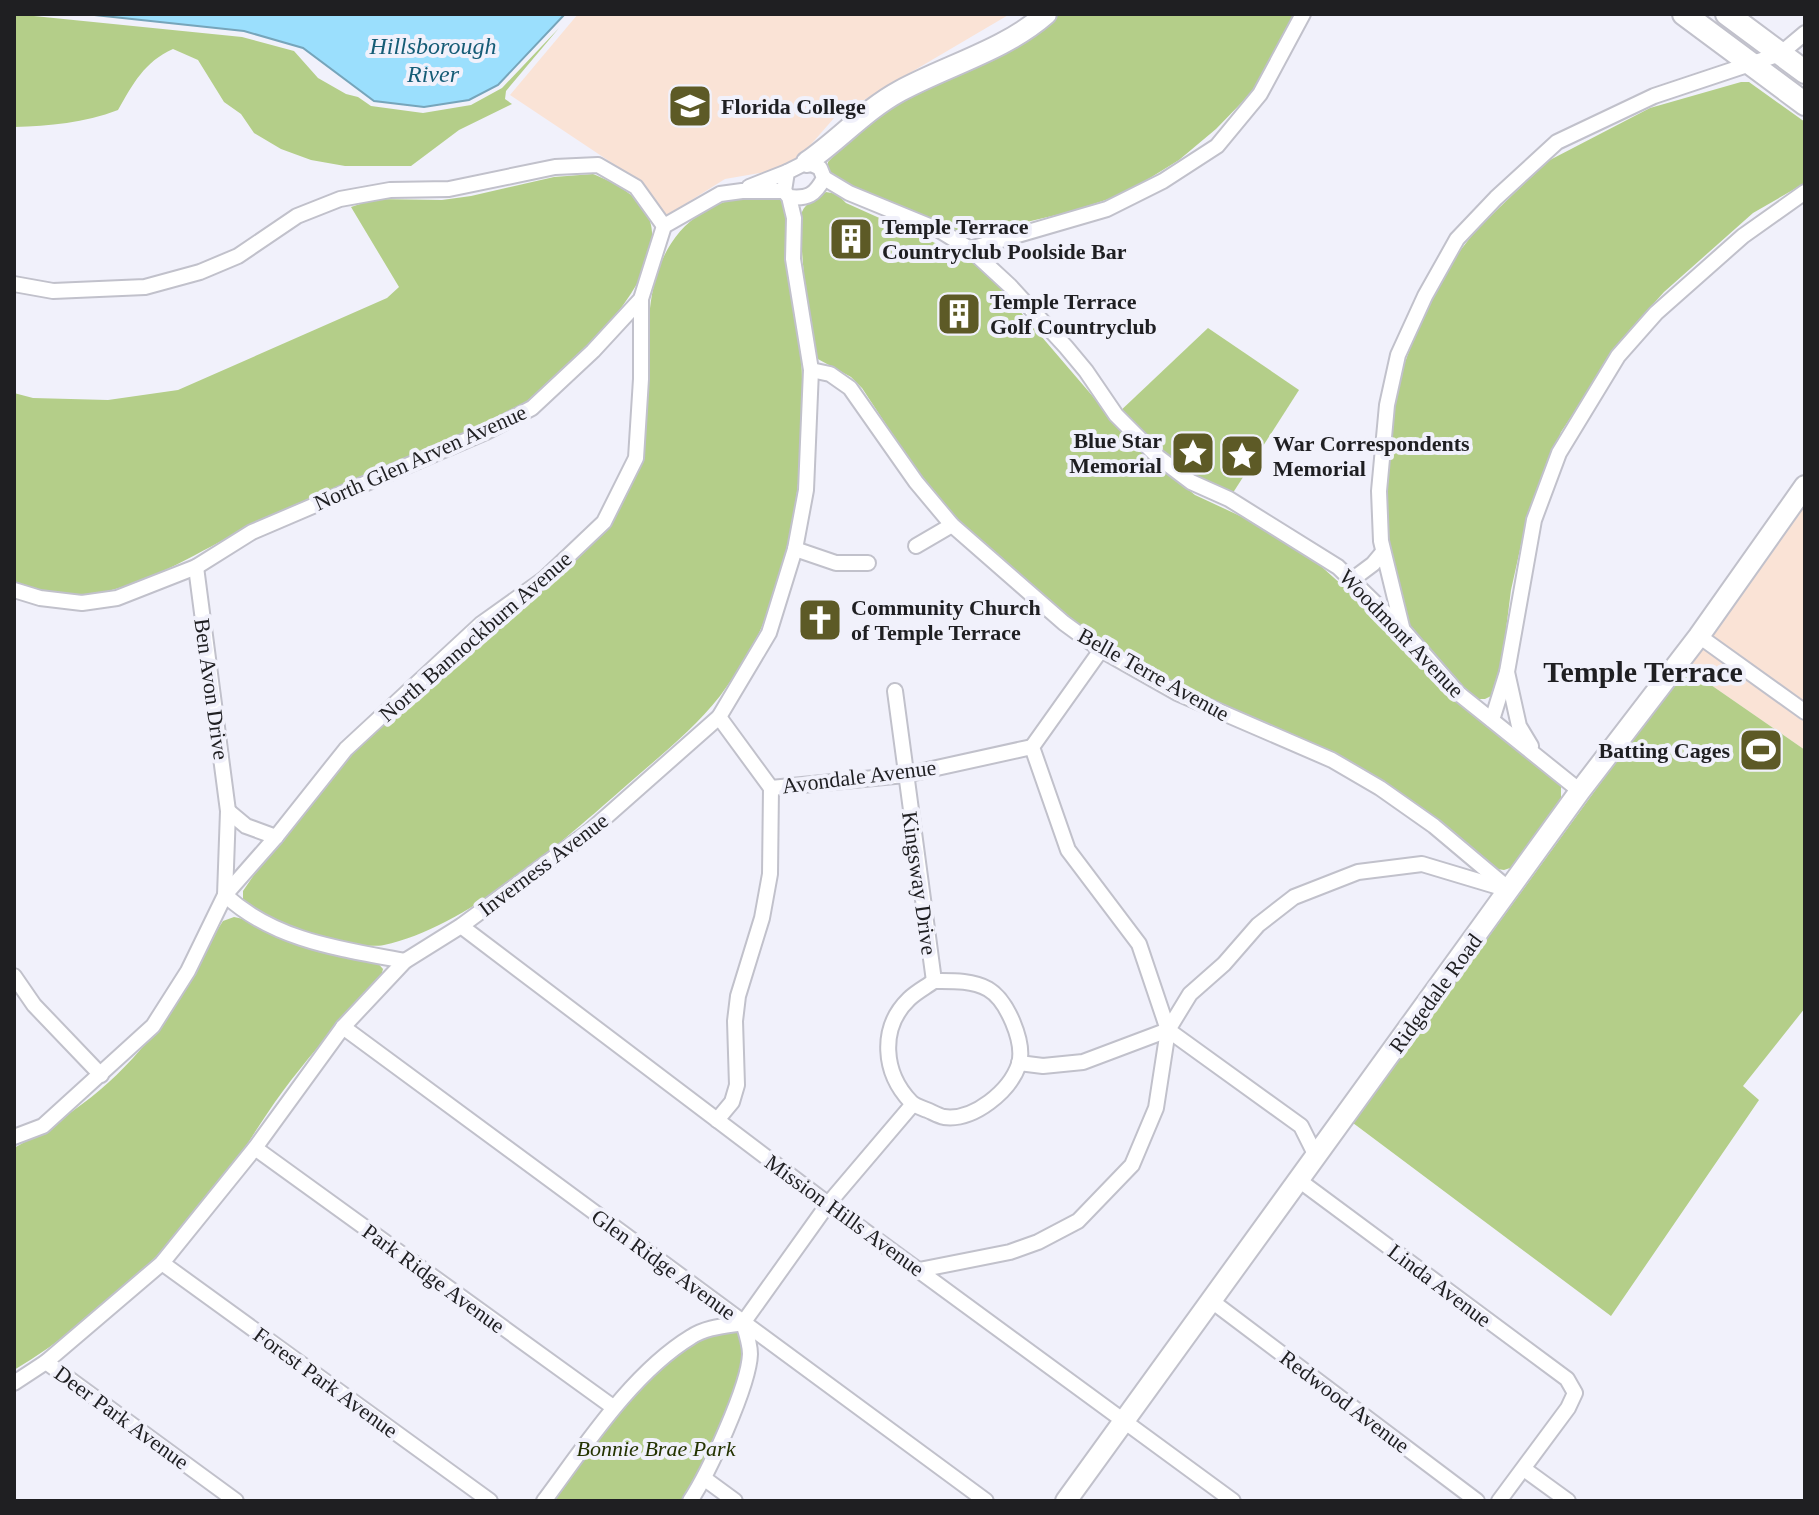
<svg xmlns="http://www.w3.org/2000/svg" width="1819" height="1515" viewBox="0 0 1819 1515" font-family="Georgia,serif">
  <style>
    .education { fill: #fae3d6 }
    .green { fill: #b4ce89 }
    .water { fill: #9bdffd; stroke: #76a5bb; stroke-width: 2 }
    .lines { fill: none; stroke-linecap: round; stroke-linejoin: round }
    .street-casing { stroke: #c1c1cb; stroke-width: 18 }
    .secondary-casing { stroke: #c1c1cb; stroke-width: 24 }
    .primary-casing { stroke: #c1c1cb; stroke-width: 26 }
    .street { stroke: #fff; stroke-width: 14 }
    .secondary { stroke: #fff; stroke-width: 20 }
    .primary { stroke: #fff; stroke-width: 22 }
    .labels { text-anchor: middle; stroke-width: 8; stroke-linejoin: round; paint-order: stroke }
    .poi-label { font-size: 22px; font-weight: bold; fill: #1f1f22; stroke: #f1f1fb; text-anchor: start }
    .street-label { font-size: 22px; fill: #1f1f22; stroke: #f1f1fb }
    .park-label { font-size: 22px; font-style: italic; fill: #243300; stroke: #f1f1fb }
    .water-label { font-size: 24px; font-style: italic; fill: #165c76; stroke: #f1f1fb }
    .district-label { font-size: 30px; font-weight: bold; fill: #1f1f22; stroke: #f1f1fb }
  </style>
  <rect width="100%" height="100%" fill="#f1f1fb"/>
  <g class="education">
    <polygon points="578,14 1010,14 835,117 807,149 782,169 725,179 666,216 642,183 510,95"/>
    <polygon points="1805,501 1805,750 1685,667"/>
  </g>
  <g class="green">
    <path d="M14,14L242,37L294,51L318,78L346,94L358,97L371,106L423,113L471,105L502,88L559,28L506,91L505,99L512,104L459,130L411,166H345L311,160L281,149L254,133L241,114L224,102L198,60L173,49C144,62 133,84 118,110C84,123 50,126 14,127Z"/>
    <polygon points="1059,14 1296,14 1251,93 1216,129 1179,160 1124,194 1069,212 980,233 959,233 831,177 827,169 828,162 870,117 1044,27"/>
    <polygon points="1741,82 1749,82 1805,122 1805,183 1753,213 1664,292 1627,333 1561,432 1527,518 1511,590 1500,677 1493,695 1485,699 1477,699 1434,664 1418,641 1398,601 1388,554 1385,500 1394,392 1418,327 1453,260 1476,230 1548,161 1650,108"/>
    <path d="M593,174C615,183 647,199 651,225C653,234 653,252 649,261C623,319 558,385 503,417C418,453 331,487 247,528C199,551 156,581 103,592C75,598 40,593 14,582V393L33,398L108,400L178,390L387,298L399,287L351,207L375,199L442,200L471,196L554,177Z"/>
    <path d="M826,192L837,194L846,203L944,247L957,249L981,266L1137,448L1195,495L1266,528L1313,559L1402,639L1442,686L1561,785V805L1513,867L1504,870L1497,869L1401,794L1365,771L1298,737L1257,723L1192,692L1108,646L1064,615L956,520L916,470L862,388L851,377L816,358C810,339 797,227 802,212C805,203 819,197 826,192Z"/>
    <path d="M773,193L785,201C787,211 786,221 786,231C788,267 798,303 800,339C807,434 800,535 763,624C753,649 736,674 720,696C694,729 660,756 628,784C565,839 467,928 384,945C351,951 264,925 243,900V891C295,813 358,740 430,679C481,635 594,562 620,504C625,492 626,476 629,463C635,436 644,408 648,380C650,360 648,340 649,320C654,241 693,197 773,193Z"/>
    <polygon points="1208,328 1299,390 1229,499 1191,482 1116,415"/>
    <polygon points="1685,667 1805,750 1805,1008 1743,1086 1759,1100 1611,1316 1353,1123"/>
    <path d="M234,917C250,919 261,929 275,936C307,949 342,955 376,961L383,969L381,977C344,1017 307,1057 275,1102C254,1132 236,1164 213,1193C158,1261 89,1325 14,1370V1148C69,1117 117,1083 155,1031C181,996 199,957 223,921Z"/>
    <path d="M734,1329L740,1332C742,1338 745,1345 746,1350C748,1379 700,1475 682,1501H552C593,1445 634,1383 692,1343C704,1334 720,1332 734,1329Z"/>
  </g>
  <polygon class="water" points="85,14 565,14 498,85 469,100 424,107 374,101 303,48 244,31"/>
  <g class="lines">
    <g class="street-casing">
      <g id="street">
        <polyline points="824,178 849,193 939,230 970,249 1010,286 1066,347 1086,371 1116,415 1158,457 1191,482 1229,499 1338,567 1404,631 1458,693 1580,791"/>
        <polyline points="749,187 787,172"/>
        <polyline points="970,249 1107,209 1163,181 1217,146 1260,94 1303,14"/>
        <polyline points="14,284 53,291 145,287 200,272 238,256 297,216 340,199 390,190 449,189 555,167 598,165 636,187 664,226"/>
        <polyline points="811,370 830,374 850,388 916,482 952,525 1064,623 1101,650 1177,693 1332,760 1380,788 1434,826 1510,890"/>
        <polyline points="916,546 952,525"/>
        <polyline points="795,549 836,563 868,563"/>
        <path d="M196,567L228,811L225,895C275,941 341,949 405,961"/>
        <polyline points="1353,579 1373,564 1383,552"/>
        <polyline points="14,590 40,598 82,603 117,598 196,567 252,532 486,432 532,408 593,351 641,299 664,226 720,194 742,191 784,191"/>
        <polyline points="1402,627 1381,541 1379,491 1387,405 1398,355 1425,296 1457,239 1496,198 1557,142 1654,96 1780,54 1805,33"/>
        <polyline points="1699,636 1805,712"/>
        <polyline points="895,691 934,981"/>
        <polyline points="719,717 771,788 905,775 1032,747"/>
        <polyline points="1492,720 1507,672"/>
        <polyline points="1531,746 1519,726 1507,672 1534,520 1559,453 1618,356 1656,313 1743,236 1805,192"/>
        <polyline points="228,811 246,826 276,837"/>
        <polyline points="461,926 828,1204 1233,1501"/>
        <polyline points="14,976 34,1005 101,1075"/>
        <path d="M934,981C951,981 972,980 988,989C1007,1000 1025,1042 1019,1064C1010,1091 974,1121 944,1117C939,1116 932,1112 927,1110C922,1108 915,1106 911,1102C883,1073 879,1028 909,999C916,992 926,987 934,981Z"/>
        <polyline points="343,1027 986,1501"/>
        <polyline points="1168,1030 1301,1126 1316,1156"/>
        <polyline points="1019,1063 1043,1066 1083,1062 1168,1030 1190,994 1224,964 1258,925 1294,897 1358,872 1422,864 1502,888"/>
        <polyline points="717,1120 732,1102 737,1085 735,1021 738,996 762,918 770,874 771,788"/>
        <polyline points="14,1137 43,1126 153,1026 188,971 225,895 276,837 346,749 481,624 544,579 604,522 636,458 641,379 641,299"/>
        <polyline points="255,1148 613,1407"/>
        <polyline points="1300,1181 1567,1379 1575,1393 1568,1408 1499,1501"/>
        <polyline points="162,1263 490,1501"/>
        <polyline points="919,1270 1010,1252 1038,1242 1078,1221 1132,1165 1156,1108 1168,1030 1139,944 1068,850 1032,747 1101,650"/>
        <polyline points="1213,1302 1477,1501"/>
        <polyline points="46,1362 236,1501"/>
        <path d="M14,1383L46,1362L162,1263L255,1148L343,1027L405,961L461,926L590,831L719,717L769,633L795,549L806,490L811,370L793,259L794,218L789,197L784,191L787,172L807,162L820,168L824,178C815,195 808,199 789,197"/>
        <polyline points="1524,1469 1568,1501"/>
        <polyline points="705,1479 735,1501"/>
        <path d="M544,1501C585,1446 632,1373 691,1337C706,1327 725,1326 743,1323L828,1204L913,1104"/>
        <path d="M690,1501C708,1474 749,1386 750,1354C750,1344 746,1332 743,1323"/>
      </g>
    </g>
    <g class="secondary-casing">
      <g id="secondary">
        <path d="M807,162C839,140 865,110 900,91C948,65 1005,50 1046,14"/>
        <polyline points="1066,1501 1580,791 1699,636 1805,486"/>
      </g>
    </g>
    <g class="primary-casing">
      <g id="primary">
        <polyline points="1684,14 1805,104"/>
        <polyline points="1727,14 1805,72"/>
      </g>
    </g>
    <use href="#street" class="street"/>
    <use href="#secondary" class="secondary"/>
    <use href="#primary" class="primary"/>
  </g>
  <defs>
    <g id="university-square" transform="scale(2.3)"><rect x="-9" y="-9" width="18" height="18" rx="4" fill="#5d5a26" stroke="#f1f1fb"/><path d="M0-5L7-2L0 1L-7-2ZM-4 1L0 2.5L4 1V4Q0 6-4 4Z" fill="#fff"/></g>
    <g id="building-square" transform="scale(2.3)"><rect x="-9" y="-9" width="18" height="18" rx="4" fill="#5d5a26" stroke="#f1f1fb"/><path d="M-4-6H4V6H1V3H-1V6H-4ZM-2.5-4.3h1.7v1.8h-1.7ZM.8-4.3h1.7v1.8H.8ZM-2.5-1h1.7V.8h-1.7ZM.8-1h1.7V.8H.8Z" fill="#fff"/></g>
    <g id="sight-square" transform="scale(2.3)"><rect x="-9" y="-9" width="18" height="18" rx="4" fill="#5d5a26" stroke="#f1f1fb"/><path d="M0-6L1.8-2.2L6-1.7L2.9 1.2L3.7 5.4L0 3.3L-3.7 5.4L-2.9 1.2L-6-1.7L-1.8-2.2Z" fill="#fff"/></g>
    <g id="church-square" transform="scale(2.3)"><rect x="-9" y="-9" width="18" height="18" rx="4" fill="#5d5a26" stroke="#f1f1fb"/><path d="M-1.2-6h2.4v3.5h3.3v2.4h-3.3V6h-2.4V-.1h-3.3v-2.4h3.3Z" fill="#fff"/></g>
    <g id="stadium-square" transform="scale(2.3)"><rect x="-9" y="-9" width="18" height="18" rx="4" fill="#5d5a26" stroke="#f1f1fb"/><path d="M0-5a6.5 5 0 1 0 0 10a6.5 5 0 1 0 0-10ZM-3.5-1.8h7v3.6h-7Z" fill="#fff"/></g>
  </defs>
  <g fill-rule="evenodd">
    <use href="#university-square" x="690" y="106"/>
    <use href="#building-square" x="851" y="239"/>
    <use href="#building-square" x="959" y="314"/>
    <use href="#sight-square" x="1193" y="453"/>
    <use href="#sight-square" x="1242" y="456"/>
    <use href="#church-square" x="820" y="620"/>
    <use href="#stadium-square" x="1761" y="750"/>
  </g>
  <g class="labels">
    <g class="poi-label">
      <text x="721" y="114">Florida College</text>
      <text x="882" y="234">Temple Terrace<tspan x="882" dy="25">Countryclub Poolside Bar</tspan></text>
      <text x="990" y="309">Temple Terrace<tspan x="990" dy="25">Golf Countryclub</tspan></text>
      <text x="1162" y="448" text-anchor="end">Blue Star<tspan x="1162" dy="25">Memorial</tspan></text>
      <text x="1273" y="451">War Correspondents<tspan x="1273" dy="25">Memorial</tspan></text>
      <text x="851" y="615">Community Church<tspan x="851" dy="25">of Temple Terrace</tspan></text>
      <text x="1730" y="758" text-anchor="end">Batting Cages</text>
    </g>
    <g class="street-label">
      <text transform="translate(420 457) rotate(-24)" y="8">North Glen Arven Avenue</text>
      <text transform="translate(1402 633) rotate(46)" y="8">Woodmont Avenue</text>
      <text transform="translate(475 636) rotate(-41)" y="8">North Bannockburn Avenue</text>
      <text transform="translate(1154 674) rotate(29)" y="8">Belle Terre Avenue</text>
      <text transform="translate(212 689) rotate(82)" y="8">Ben Avon Drive</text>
      <text transform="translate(859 776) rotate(-7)" y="8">Avondale Avenue</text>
      <text transform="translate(543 864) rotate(-37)" y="8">Inverness Avenue</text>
      <text transform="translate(920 883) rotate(82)" y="8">Kingsway Drive</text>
      <text transform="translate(1435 993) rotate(-54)" y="8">Ridgedale Road</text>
      <text transform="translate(845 1215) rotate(36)" y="8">Mission Hills Avenue</text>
      <text transform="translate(664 1264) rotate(36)" y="8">Glen Ridge Avenue</text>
      <text transform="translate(434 1278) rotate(36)" y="8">Park Ridge Avenue</text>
      <text transform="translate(1440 1285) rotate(37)" y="8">Linda Avenue</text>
      <text transform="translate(326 1382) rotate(36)" y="8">Forest Park Avenue</text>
      <text transform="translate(1345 1401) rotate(37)" y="8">Redwood Avenue</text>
      <text transform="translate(122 1417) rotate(36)" y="8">Deer Park Avenue</text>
    </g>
    <g class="park-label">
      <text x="656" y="1456">Bonnie Brae Park</text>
    </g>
    <g class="water-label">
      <text x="433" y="54">Hillsborough<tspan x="433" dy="28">River</tspan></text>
    </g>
    <g class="district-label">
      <text x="1643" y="682">Temple Terrace</text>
    </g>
  </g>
  <rect width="1819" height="1515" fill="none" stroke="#1f1f22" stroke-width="32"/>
</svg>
